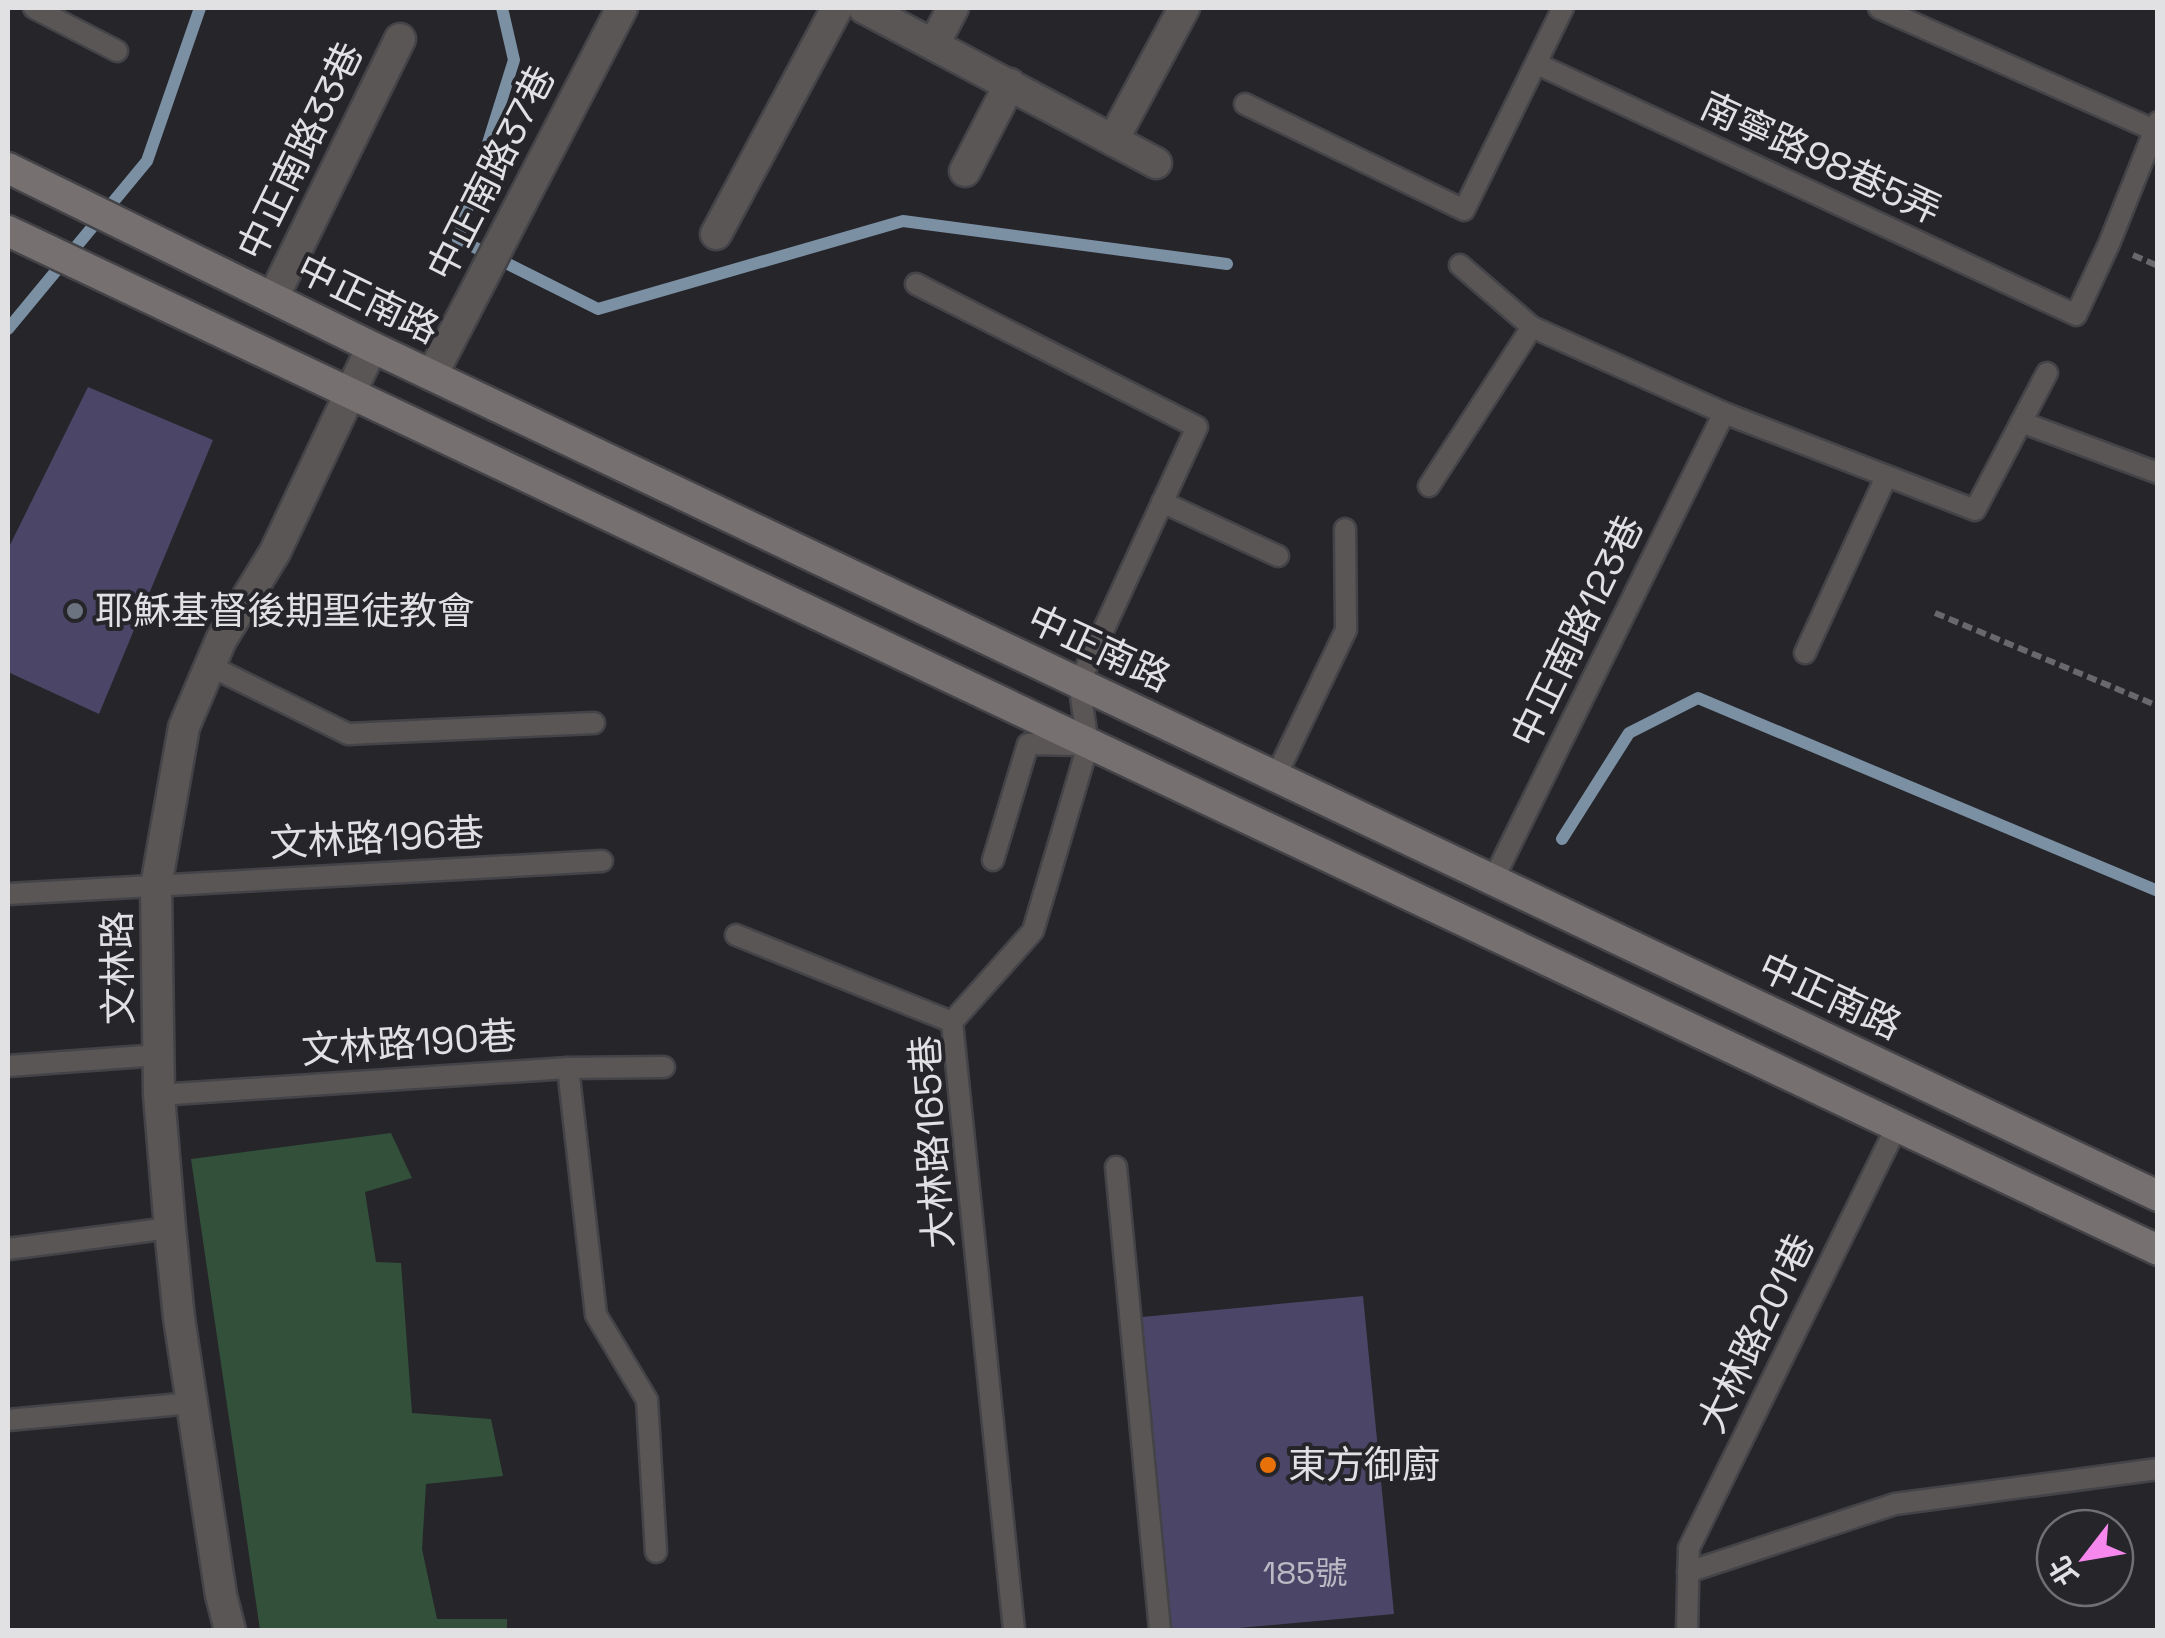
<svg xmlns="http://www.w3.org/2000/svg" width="2165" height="1638" viewBox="0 0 2165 1638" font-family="'Space Grotesk','Noto Sans TC',sans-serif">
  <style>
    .green { fill: #33503b }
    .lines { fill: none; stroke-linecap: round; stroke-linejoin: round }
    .stream { stroke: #7c90a4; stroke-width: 12 }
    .building { fill: #4b4667 }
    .lane-casing { stroke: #434348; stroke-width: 25 }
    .street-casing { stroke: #434348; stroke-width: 35 }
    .secondary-casing { stroke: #434348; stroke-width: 35 }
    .path { stroke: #69696d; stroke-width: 6; stroke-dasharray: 10 5; stroke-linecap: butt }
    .lane { stroke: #595655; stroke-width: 20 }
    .street { stroke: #595655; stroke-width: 30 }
    .secondary { stroke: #767170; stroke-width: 30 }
    .worship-dot { fill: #6b7280; stroke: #25252a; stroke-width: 4 }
    .food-dot { fill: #e8710a; stroke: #25252a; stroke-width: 4 }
    .labels { text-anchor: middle; stroke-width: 8; stroke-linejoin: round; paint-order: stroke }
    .number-label { font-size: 32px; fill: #bcbac5 }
    .street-label { font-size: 38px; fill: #e1e1e4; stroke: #25252a }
    .poi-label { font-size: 38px; fill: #e1e1e4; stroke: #25252a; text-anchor: start }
  </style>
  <rect width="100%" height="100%" fill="#25252a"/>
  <polygon class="green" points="391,1133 412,1178 365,1192 376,1262 401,1263 412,1413 491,1419 503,1476 426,1484 422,1549 437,1619 507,1619 507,1630 260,1630 191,1159"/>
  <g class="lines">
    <g class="stream">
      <polyline points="502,8 514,60 458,239 598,309 903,221 1227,264"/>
      <polyline points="8,329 147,161 200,8"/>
      <polyline points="1562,839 1629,733 1698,698 2158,891"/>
    </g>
  </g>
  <g class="building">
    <polygon points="88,387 213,440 99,714 8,672 8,549"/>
    <polygon points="1363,1296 1394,1614 1216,1630 1172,1630 1142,1317"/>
  </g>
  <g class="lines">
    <g class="lane-casing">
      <g id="lane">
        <polyline points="34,8 117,51"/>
        <polyline points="1879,8 2154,130"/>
        <polyline points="1537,64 2076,315 2109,244 2158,122"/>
        <polyline points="1245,104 1464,210 1563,8"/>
        <polyline points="1460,265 1532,327 1724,413 1975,510 2047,373"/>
        <polyline points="916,284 1197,427 1079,683 1088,745 1033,931 952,1022 1014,1630"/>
        <polyline points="2021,422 2158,473"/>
        <polyline points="1429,486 1532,327"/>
        <polyline points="1162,502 1278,556"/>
        <polyline points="1805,653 1886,477"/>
        <polyline points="210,666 348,734 594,723"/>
        <polyline points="1276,776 1346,630 1345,529"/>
        <polyline points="993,860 1028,744 1080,745"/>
        <polyline points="1493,880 1724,413"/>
        <polyline points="8,894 602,861"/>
        <polyline points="736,935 952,1022"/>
        <polyline points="8,1066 159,1055"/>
        <polyline points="568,1068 596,1315 647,1400 656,1552"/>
        <polyline points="159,1095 568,1068 664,1067"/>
        <polyline points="1116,1167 1160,1630"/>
        <polyline points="8,1249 170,1228"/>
        <polyline points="8,1420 192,1403"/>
        <polyline points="1688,1572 1895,1504 2158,1469"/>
        <polyline points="1687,1630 1689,1548 1896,1128"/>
      </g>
    </g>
    <g class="street-casing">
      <g id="street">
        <polyline points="864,8 1156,163"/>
        <polyline points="934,44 953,8"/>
        <polyline points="1113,140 1184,8"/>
        <polyline points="965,171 1010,84"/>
        <polyline points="716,234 837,8"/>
        <polyline points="273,298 400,39"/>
        <polyline points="432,375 622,8"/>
        <polyline points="230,1630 221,1595 179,1318 170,1228 159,1095 156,886 184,727 221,640 275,552 372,347"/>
      </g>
    </g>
    <g class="secondary-casing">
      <g id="secondary">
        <polyline points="8,168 372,347 2158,1196"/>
        <polyline points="8,231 2158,1250"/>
      </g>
    </g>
    <g class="path">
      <polyline points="2133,255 2158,266"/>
      <polyline points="1935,613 2158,706"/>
    </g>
    <use href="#lane" class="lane"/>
    <use href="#street" class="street"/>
    <use href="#secondary" class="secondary"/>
  </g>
  <circle class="worship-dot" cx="75" cy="611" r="10"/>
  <circle class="food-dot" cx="1268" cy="1465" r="10"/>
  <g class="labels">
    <g class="number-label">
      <text x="1305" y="1584">185號</text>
    </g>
    <g class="street-label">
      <text transform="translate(300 151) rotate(-64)" y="13">中正南路33巷</text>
      <text transform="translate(1821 158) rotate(25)" y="13">南寧路98巷5弄</text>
      <text transform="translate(491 173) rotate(-63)" y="13">中正南路37巷</text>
      <text transform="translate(368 299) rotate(26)" y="13">中正南路</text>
      <text transform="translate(1577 631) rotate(-64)" y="13">中正南路123巷</text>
      <text transform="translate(1099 648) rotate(25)" y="13">中正南路</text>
      <text transform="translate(377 838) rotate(-3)" y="13">文林路196巷</text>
      <text transform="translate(118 968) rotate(-91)" y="13">文林路</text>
      <text transform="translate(1830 996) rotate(25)" y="13">中正南路</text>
      <text transform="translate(409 1043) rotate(-4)" y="13">文林路190巷</text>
      <text transform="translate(932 1142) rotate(-94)" y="13">大林路165巷</text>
      <text transform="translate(1756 1333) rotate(-64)" y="13">大林路201巷</text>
    </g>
    <g class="poi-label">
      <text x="95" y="624">耶穌基督後期聖徒教會</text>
      <text x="1288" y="1478">東方御廚</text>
    </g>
  </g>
  <rect width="2165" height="1638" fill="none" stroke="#e1e1e4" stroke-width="20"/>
  <g transform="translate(2085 1558) rotate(239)"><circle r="48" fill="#25252a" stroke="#707074" stroke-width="2.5"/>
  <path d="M0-8L18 38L0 25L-18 38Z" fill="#f688ed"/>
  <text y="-15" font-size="28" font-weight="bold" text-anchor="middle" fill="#e1e1e4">北</text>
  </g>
</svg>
